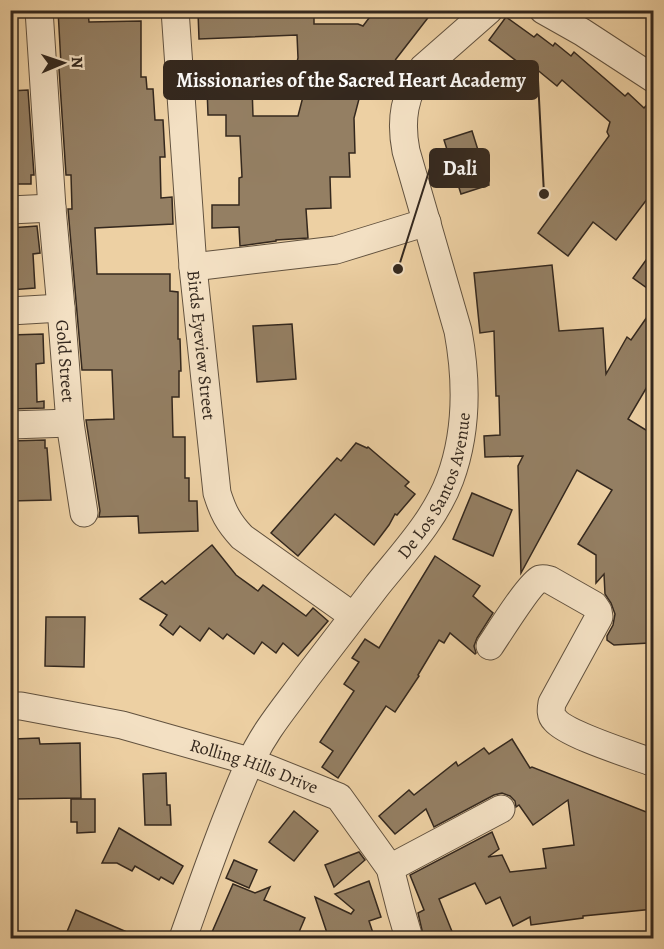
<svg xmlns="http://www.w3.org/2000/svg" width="664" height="949" viewBox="0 0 664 949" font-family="Alegreya,serif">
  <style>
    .building { fill: #947f63; stroke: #34281e; stroke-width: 1.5 }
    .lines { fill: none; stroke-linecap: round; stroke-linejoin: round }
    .minor-casing { stroke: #62523f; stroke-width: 29 }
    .minor { stroke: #f3e0c3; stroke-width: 27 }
    .labels { text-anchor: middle; stroke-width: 6; stroke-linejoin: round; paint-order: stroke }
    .street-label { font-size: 18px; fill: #34281e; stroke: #f3e0c3 }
    .leader { fill: none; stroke: #34281e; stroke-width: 2 }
    .callout-dot { fill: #34281e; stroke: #f3e0c3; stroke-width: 2 }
    .callout { fill: #34281e; stroke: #34281e; stroke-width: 2 }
    .callout-label { font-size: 20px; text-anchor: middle; font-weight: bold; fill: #fff }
  </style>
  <rect width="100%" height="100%" fill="#edd0a3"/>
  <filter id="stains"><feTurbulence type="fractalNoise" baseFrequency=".00333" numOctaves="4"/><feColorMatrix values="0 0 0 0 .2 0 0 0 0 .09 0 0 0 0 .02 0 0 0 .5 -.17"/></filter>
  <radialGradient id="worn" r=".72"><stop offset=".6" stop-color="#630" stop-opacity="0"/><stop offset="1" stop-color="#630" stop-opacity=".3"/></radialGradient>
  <g class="building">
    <polygon points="58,10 88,10 89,22 141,21 141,77 146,77 147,89 153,89 155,120 163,120 165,157 160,157 161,198 172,197 173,224 95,228 97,274 170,274 170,291 178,292 178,339 180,339 181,371 179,371 179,397 172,397 173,437 185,437 185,478 189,478 189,501 197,501 198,531 139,533 138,516 99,517 100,511 86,420 114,419 112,370 82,370 68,209 72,209 71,175 66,175 59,69 59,64 61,64"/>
    <polygon points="227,10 314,10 314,24 358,24 363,26 375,10 434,10 396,59 383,85 365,76 354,118 355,153 349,153 350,177 330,177 331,208 306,209 308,238 276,240 276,241 240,246 239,227 212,228 212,205 239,205 239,178 242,177 240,136 226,136 226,115 208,115 207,88 252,86 253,116 298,116 306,85 292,81 298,58 297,35 199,39 198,12"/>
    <polygon points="506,17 534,37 537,34 553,46 555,43 571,56 574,52 625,96 628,93 644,108 654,97 654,190 616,240 593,222 568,256 538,233 609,136 607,132 610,122 562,80 557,86 535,68 531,72 489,40"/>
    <polygon points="28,90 34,175 31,175 31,184 10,184 10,91"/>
    <polygon points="472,131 489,185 461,194 444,140"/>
    <polygon points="37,226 40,253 33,254 35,288 10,290 10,228"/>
    <polygon points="654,249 654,293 633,278"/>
    <polygon points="552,265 559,331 603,328 606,374 627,337 631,340 654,307 654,375 628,419 654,435 654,622 648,619 649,643 614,645 607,640 607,636 613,625 615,614 611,603 605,594 604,574 596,583 596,555 578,544 612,490 577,470 521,573 518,466 523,456 485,457 484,436 500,435 499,396 496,396 494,331 480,333 474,273"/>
    <polygon points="292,324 296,379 257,382 253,326"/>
    <polygon points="43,334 44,363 36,364 37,402 44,401 44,408 10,409 10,335"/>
    <polygon points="45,440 45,448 47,448 51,500 10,501 10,441"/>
    <polygon points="356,443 367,448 368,447 409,482 405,486 415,494 397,515 395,514 389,525 374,545 335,514 298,556 271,533 337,458 341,461"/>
    <polygon points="472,493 512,510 493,556 453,539"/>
    <polygon points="212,545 236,575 258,591 263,585 306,616 313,608 328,621 298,656 283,643 276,653 262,642 254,654 227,634 223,639 209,628 200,641 180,626 173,635 160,625 167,615 140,599 162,581 165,584"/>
    <polygon points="435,556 480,586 473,596 493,613 477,638 474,646 476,653 475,654 450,633 444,643 439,640 418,675 419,676 395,712 386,706 338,778 322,767 333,751 320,742 354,691 344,684 359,662 352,658 365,639 379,648"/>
    <polygon points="46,617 85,617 84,667 45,666"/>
    <polygon points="39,738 40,744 80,743 81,798 14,799 13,739"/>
    <polygon points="512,739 530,768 532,767 654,815 654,909 583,916 583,918 531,925 530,917 513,926 500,897 486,904 475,883 439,899 455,939 424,939 418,913 424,910 410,875 492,832 499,849 488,857 502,855 510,872 546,868 543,849 574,845 568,800 533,825 519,805 516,807 515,801 510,796 502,793 494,795 434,827 426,809 395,834 379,816 409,790 414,795 456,762 458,766 484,748 489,754"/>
    <polygon points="166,773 167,805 170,805 171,825 145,825 143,774"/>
    <polygon points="71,799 95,799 95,832 77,833 77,822 71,822"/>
    <polygon points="294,811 318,831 294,861 269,842"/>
    <polygon points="119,828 183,866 173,884 161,877 159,880 135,866 132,871 117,863 102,863"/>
    <polygon points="359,852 365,860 334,887 325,865"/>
    <polygon points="234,860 257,870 249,888 226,878"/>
    <polygon points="369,881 381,917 369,921 373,933 357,939 329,939 315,897 351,914 354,910 335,894"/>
    <polygon points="233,884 255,893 270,887 264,900 305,918 296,939 209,939"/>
    <polygon points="76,910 143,939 64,939"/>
  </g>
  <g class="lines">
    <g class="minor-casing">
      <g id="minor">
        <path id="s1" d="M39,10L52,208L61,308L70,423L84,513"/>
        <path id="s2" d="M175,10L193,267L217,493C223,512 228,522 242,537L353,616"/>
        <polyline points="543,10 582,32 654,79"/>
        <polyline points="10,210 52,208"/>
        <polyline points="193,267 336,250 427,222"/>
        <polyline points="10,311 61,308"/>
        <polyline points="10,425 70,423"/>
        <path d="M490,646C498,634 530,583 540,579C544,578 546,579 550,580L594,605L598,611L599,617L552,703C551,709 550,715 555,720C567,735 633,755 654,763"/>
        <path id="s3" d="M10,706H21L122,725L249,761L339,797L390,868L401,911L409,938"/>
        <polyline points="390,868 501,809"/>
        <path id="s4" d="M183,938C198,896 213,852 230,810C241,782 252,754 269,729C281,711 295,694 307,677C330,647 353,617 376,587C403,553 435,520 450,479C468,430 467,380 458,331L406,151C400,120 404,94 423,68L489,10"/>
      </g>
    </g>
    <use href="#minor" class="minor"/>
  </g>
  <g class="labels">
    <g class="street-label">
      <text dy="6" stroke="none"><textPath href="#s2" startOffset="336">Birds Eyeview Street</textPath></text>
      <text dy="6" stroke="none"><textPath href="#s1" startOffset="352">Gold Street</textPath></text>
      <text dy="6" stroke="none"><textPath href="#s4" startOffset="524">De Los Santos Avenue</textPath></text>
      <text dy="6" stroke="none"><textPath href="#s3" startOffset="252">Rolling Hills Drive</textPath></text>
    </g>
  </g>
  <path class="leader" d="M544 194L538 80M398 269L430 168"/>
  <g class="callout-dot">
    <circle cx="544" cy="194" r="6"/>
    <circle cx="398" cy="269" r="6"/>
  </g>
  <g class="callout">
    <rect x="164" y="61" width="374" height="38" rx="6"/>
    <rect x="430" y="149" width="59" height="38" rx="6"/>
  </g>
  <g class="callout-label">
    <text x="351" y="87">Missionaries of the Sacred Heart Academy</text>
    <text x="460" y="175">Dali</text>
  </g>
  <rect width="664" height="949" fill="none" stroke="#edd0a3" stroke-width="36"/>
  <rect x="12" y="12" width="640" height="925" fill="none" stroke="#34281e" stroke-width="3"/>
  <rect x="18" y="18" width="628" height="913" fill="none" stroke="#34281e" stroke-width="1.5"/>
  <g transform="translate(63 63) rotate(88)" stroke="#f3e0c3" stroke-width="4.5" paint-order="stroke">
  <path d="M0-4.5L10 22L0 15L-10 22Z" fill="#34281e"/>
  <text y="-9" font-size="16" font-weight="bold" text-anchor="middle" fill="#34281e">N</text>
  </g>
  <rect width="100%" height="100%" filter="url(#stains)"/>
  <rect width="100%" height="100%" fill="url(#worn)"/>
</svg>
